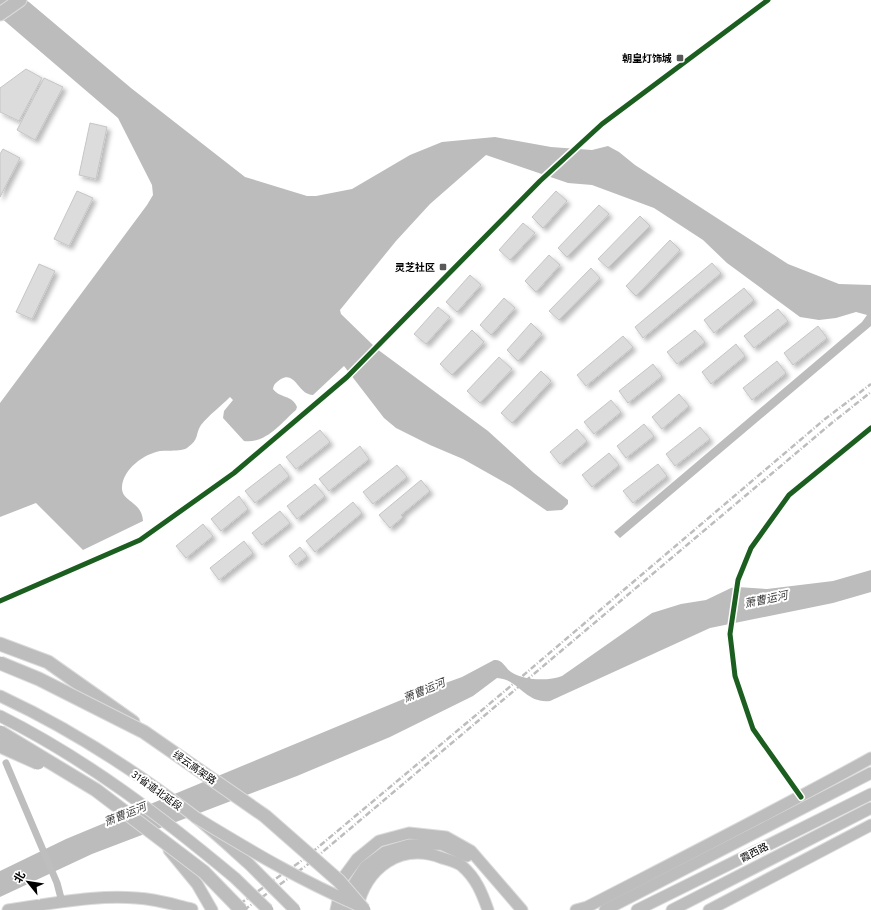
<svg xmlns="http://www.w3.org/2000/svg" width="871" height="910" viewBox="0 0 871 910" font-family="Figtree,'Noto Sans SC',sans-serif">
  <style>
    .water { fill: #bcbcbc }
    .building { fill: #dcdcdc; stroke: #c5c5c5; filter: url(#shadow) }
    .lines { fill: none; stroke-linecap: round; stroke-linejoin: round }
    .primary-casing { stroke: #dbdbdb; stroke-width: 13 }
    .highway-casing { stroke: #dbdbdb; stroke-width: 15 }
    .street { stroke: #bebebe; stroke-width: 7 }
    .primary { stroke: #bdbdbd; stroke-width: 11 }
    .highway { stroke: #bdbdbd; stroke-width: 13 }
    .rail { stroke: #bdbdbd; stroke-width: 2.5; stroke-dasharray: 6 2 1 2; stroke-linecap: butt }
    .primary-bridge-casing { stroke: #dbdbdb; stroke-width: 13; stroke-linecap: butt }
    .highway-bridge-casing { stroke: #dbdbdb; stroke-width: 15; stroke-linecap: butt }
    .primary-bridge { stroke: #bdbdbd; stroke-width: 11 }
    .highway-bridge { stroke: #bdbdbd; stroke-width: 13 }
    .cycleway-casing { stroke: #fff; stroke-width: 8 }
    .cycleway { stroke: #1b5e20; stroke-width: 5 }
    .poi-dot { fill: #595959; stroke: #fff; stroke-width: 1.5 }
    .labels { text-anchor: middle; stroke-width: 4; stroke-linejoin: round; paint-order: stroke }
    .poi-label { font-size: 10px; font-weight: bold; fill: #000; stroke: #fff; text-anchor: end }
    .street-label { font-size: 10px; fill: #000; stroke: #fff }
    .water-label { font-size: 11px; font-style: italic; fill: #404040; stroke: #fff }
  </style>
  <defs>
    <filter id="shadow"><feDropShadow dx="3.5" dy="3.5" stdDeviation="2" flood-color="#0004"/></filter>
  </defs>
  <rect width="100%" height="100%" fill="#fff"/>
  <g class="water">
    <path d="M0,0H25L29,2L131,88L245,177L307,196H316L352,189L410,155L442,142L495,137L551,147L592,150L608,146L619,152L635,165L788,264L839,284L871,285V326L620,538L614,532L862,322L867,315L856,312L836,318L819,320L800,317L727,263L703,240L654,208L592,185L568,183L486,155L430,204L396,241L340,310L341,314L377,349L488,431L534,473L568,500V504L562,510L547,511L511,486L463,459L430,445L396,428L384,418L344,366L313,395C298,395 296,371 281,379C277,382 274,383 273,389C279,398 293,395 297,407L296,410C281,423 266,444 244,441L223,418L224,411L233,400L230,397C221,406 209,415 201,425C195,434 200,439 187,448C180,452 168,450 160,451C144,454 123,469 122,487C121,502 142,501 143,521L83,550L36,503L0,517V403L147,205L153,195L152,185L118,118L0,17Z"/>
    <path d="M871,570V592L833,603L710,628L550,701C525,704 519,679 497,678L473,696L390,737L297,776L92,854L0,897V871L66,839L418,693L462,677L494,660C503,659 505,668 511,672C524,681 549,681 562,676L652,613L681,604L706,600L731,588L737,587L767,589L833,581Z"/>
  </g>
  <g class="building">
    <polygon points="26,69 42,78 19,121 0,112 0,88"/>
    <polygon points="44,78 63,87 35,140 17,130"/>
    <polygon points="90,123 107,127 96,179 79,175"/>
    <polygon points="3,149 20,158 0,197 0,154"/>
    <polygon points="77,191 93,198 69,246 54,239"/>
    <polygon points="556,191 567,201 543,228 532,217"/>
    <polygon points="599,205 609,214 567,257 558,248"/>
    <polygon points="640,216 650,226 608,268 598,259"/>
    <polygon points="523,223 535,233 510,260 499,250"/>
    <polygon points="670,240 680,250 636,296 626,286"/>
    <polygon points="549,255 560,265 536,292 525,281"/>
    <polygon points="712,263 721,273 643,338 635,327"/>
    <polygon points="39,264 55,271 32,319 16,312"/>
    <polygon points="591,268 600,278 559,320 549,311"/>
    <polygon points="470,275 481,285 457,312 446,302"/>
    <polygon points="744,288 754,300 714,333 704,320"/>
    <polygon points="504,298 515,308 491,335 480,325"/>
    <polygon points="438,307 450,317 426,344 414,334"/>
    <polygon points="778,309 788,321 754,348 744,336"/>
    <polygon points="531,323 542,334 518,361 507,350"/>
    <polygon points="818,326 827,338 793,365 784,353"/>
    <polygon points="472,330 484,342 452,375 440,364"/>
    <polygon points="695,330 705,342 677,364 667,352"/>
    <polygon points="623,336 633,347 586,386 577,375"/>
    <polygon points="736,344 745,356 711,384 702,372"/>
    <polygon points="499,357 512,369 480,403 467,391"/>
    <polygon points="777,361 786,373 752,400 743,388"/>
    <polygon points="653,364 662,376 628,403 619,391"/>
    <polygon points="541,371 551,381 512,423 501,413"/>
    <polygon points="679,394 689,406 662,429 652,417"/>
    <polygon points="611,400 621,412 594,434 584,422"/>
    <polygon points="644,424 654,436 626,458 617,446"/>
    <polygon points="700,427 710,439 675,466 666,454"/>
    <polygon points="577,429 587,441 560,464 550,452"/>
    <polygon points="320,430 330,442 296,469 286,457"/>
    <polygon points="360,446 369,459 329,491 319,479"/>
    <polygon points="609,453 619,465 592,487 582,475"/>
    <polygon points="280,464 289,476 255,503 245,491"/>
    <polygon points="658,464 667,476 633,503 623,491"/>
    <polygon points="397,465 407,477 373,504 363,492"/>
    <polygon points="421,480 430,491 401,515 403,517 390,528 379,515"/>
    <polygon points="315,484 325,496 297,519 287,506"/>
    <polygon points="239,496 248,509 221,531 211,519"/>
    <polygon points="353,502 362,513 315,552 306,541"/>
    <polygon points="280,511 290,523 262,545 252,533"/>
    <polygon points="203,524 213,536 186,558 176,546"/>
    <polygon points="244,541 253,553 219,580 210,568"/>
    <polygon points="300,547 307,556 296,565 289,556"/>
  </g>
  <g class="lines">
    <g class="primary-casing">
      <g id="primary">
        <path d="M0,696C69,728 134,770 194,816C213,831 231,848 249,864"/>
        <path d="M0,716C86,759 162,817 235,878"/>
        <polyline points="169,850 197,884 212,910"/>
        <path d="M357,909C366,868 400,842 442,858C448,860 457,862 462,866C476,878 482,893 488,910"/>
        <path d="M8,910C54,903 107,892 153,900C166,902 179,906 192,909"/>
        <polyline points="336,910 343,878 357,859 379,841 409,833 446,837 471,851 522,910"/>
        <polyline points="347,910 354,884 365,867 385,852 409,845 441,844 467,856"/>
        <path d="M576,910L587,907C682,858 777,810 871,758"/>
        <polyline points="605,910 871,773"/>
        <polyline points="637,910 871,794"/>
        <polyline points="672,910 871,808"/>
        <polyline points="709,910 871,825"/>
      </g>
    </g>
    <g class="highway-casing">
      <g id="highway">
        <polyline points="0,14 20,0"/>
        <polyline points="0,644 48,662 133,722"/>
      </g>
    </g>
    <g class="street">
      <polyline points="0,601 140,540 234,473 347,377 540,181 602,124 768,0"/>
      <polyline points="6,763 57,883 62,902"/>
      <polyline points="801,797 753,729 735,676 730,634 738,580 751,548 789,495 871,428"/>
    </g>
    <use href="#primary" class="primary"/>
    <use href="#highway" class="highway"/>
    <g class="rail">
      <polyline points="231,910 304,859 506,690 825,419 871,384"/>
      <polyline points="244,910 307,865 833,422 871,392"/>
    </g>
    <g class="primary-bridge-casing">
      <g id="primary-bridge">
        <path d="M195,817C251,851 301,881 362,907"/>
        <polyline points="249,864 295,910"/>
        <polyline points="235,878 268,910"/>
      </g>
    </g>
    <g class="highway-bridge-casing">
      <g id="highway-bridge">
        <polyline points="0,663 39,679 144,732 265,816 339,881 364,910"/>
        <polyline points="0,732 96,790 204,872 241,910"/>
        <polyline points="0,746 38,763"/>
      </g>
    </g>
    <use href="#primary-bridge" class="primary-bridge"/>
    <use href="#highway-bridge" class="highway-bridge"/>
    <g class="cycleway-casing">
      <g id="cycleway">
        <polyline points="0,601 140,540 234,473 347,377 540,181 602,124 768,0"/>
        <polyline points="801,797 753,729 735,676 730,634 738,580 751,548 789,495 871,428"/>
      </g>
    </g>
    <use href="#cycleway" class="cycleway"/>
  </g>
  <g class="poi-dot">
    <rect x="676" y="54" width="8" height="8" rx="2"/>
    <rect x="439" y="263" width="8" height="8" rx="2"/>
  </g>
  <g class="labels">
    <g class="poi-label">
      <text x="672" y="62">朝皇灯饰城</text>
      <text x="435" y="271">灵芝社区</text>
    </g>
    <g class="street-label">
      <text transform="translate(195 767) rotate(35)" y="4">绿云高架路</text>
      <text transform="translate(157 790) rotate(36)" y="4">31省道北延段</text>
      <text transform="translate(754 852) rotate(-27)" y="4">霞西路</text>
    </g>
    <g class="water-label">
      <text transform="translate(766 599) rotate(-12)" y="4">萧曹运河</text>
      <text transform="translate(424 690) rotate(-23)" y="4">萧曹运河</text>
      <text transform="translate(125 814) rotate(-22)" y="4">萧曹运河</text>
    </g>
  </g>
  <g transform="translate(28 882) rotate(300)" stroke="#ffffff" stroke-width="3" paint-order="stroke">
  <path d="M0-3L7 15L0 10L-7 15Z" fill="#000000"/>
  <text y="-6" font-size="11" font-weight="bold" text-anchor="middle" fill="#000000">北</text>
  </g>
</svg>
